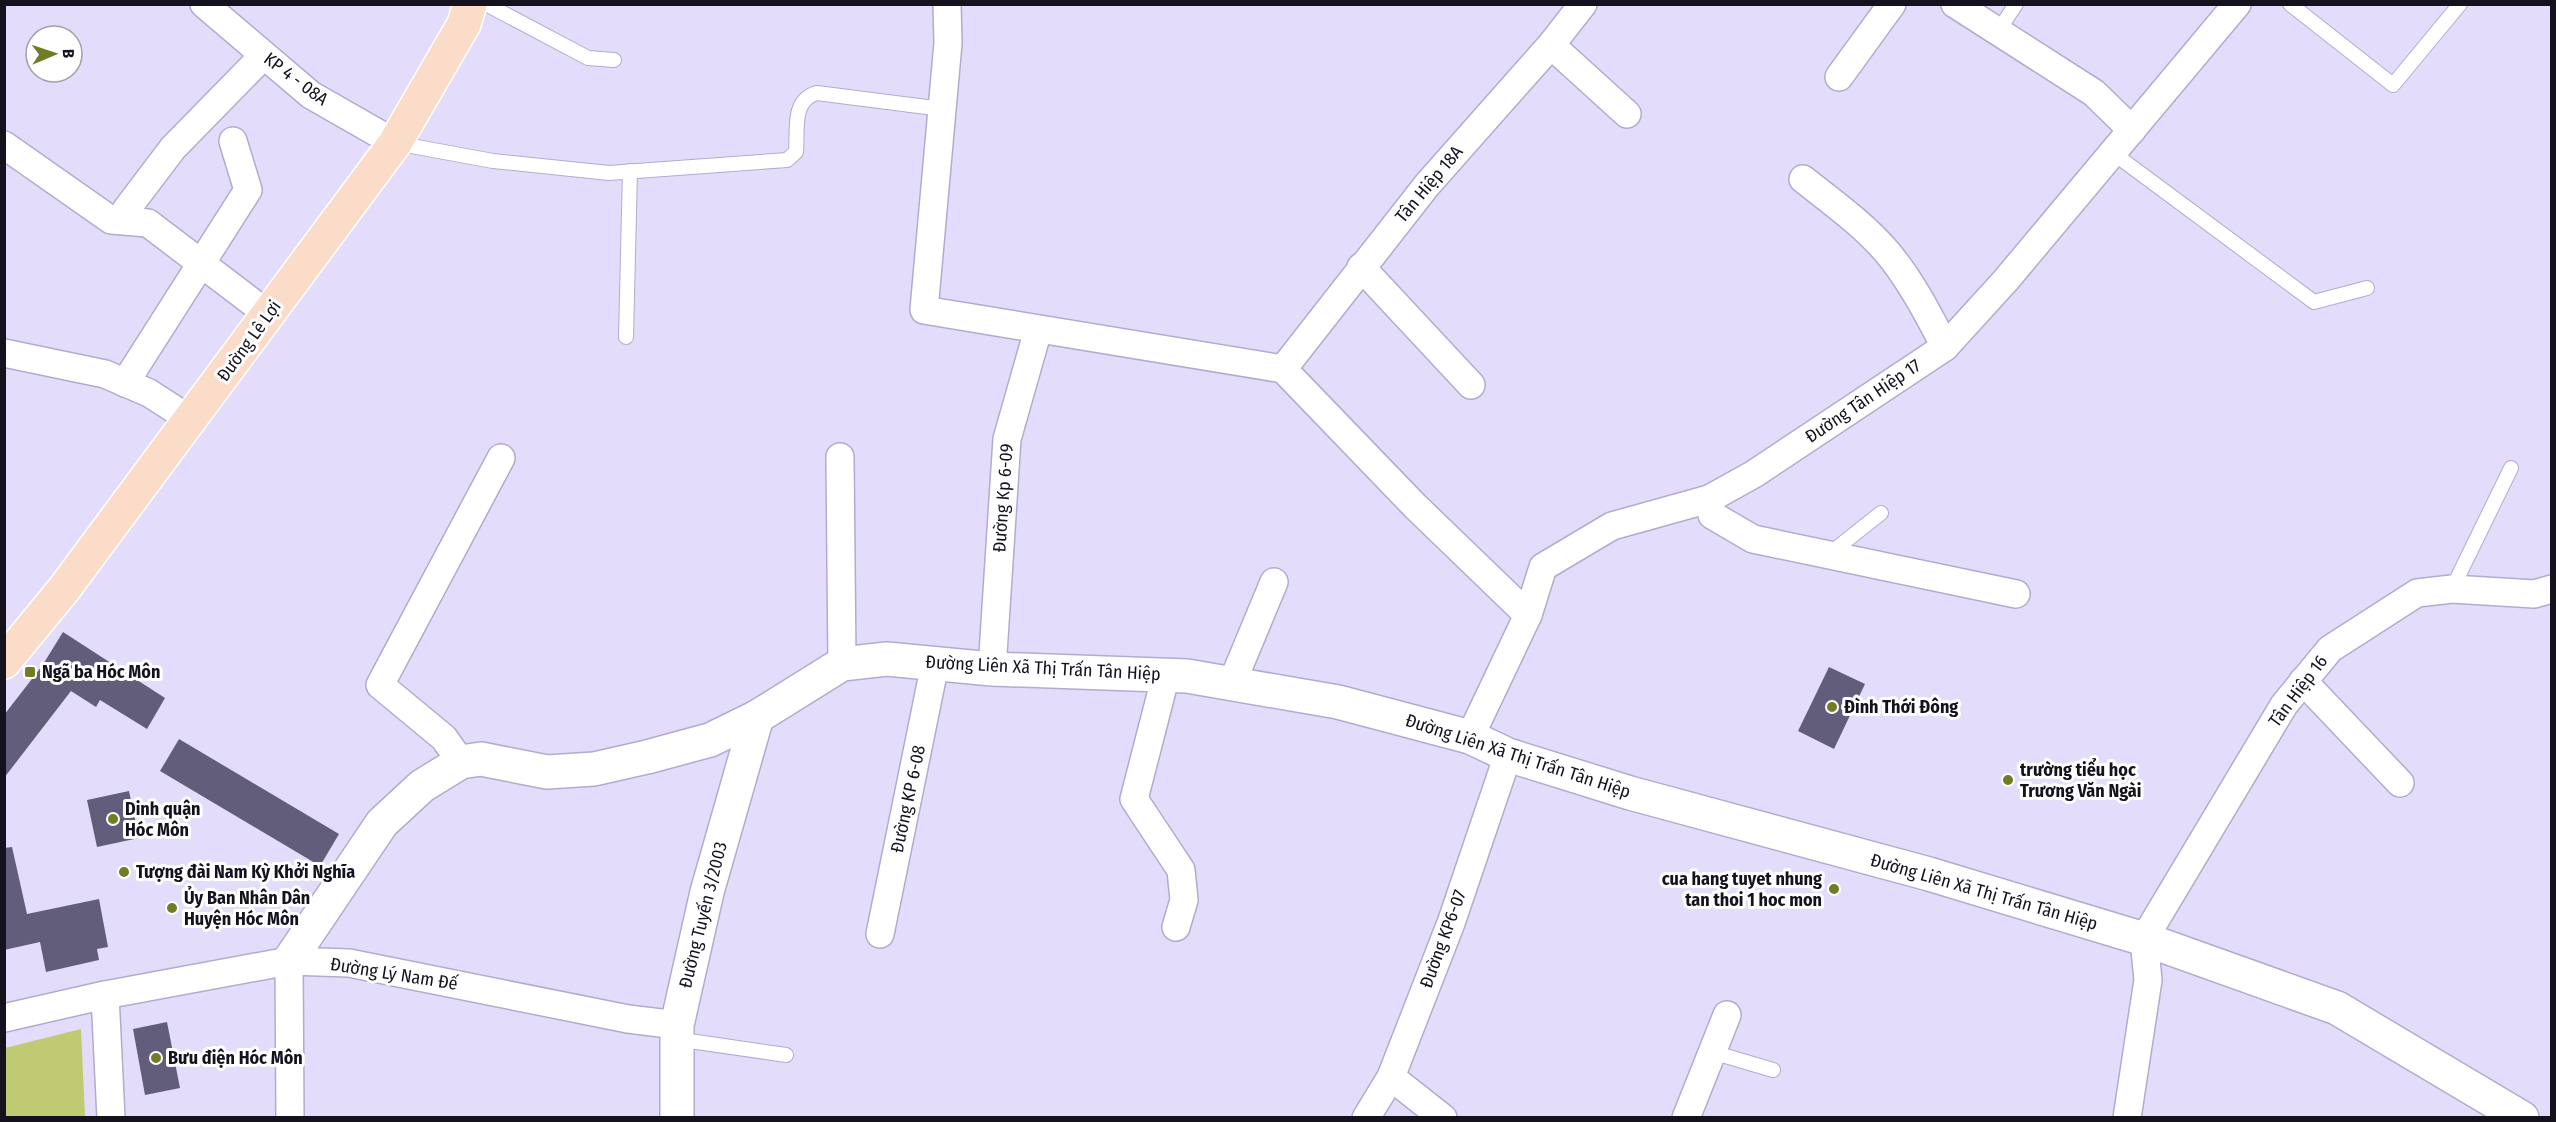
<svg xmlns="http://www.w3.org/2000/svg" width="2556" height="1122" viewBox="0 0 2556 1122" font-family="'Fira Sans Condensed',sans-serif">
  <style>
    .green { fill: #c0ca73 }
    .building { fill: #635d7c }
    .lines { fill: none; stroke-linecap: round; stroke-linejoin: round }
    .service-casing { stroke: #b3abcf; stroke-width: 16 }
    .minor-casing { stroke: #b3abcf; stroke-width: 30 }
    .tertiary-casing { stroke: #b3abcf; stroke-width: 36 }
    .primary-casing { stroke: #fff; stroke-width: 36 }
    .service { stroke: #fff; stroke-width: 14 }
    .minor { stroke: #fff; stroke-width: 27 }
    .tertiary { stroke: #fff; stroke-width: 33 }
    .primary { stroke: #fadcc9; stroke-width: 33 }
    .poi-dot { fill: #737b25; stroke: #fff; stroke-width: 2 }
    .labels { text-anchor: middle; stroke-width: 6; stroke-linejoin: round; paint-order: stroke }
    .street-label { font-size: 18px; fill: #15121e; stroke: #fff }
    .poi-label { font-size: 18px; font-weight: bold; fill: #15121e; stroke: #fff; text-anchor: start }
  </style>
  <rect width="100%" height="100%" fill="#e3ddfb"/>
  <polygon class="green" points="81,1029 85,1117 5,1117 5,1048"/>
  <g class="building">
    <polygon points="63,632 165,698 147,729 100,700 96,707 71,691 4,778 4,715 42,666"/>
    <polygon points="1829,667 1865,684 1834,749 1798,731"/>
    <polygon points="179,739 339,834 320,866 160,771"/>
    <polygon points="129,791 139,838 97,847 87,800"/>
    <polygon points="12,847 27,914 99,899 108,947 97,949 99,960 46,972 40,942 4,950 4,848"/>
    <polygon points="167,1022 180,1088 145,1095 133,1029"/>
  </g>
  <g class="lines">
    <g class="service-casing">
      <g id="service">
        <polyline points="486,4 588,58 614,60"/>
        <polyline points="2290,4 2393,85 2460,4"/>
        <polyline points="1999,30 2016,4"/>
        <path d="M395,143L493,161L609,173L787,160L796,152C798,131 791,100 817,93L942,109"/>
        <polyline points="2113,153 2314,302 2367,288"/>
        <polyline points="626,337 630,171"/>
        <polyline points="1828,555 1881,513"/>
        <polyline points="2452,589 2511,468"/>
        <polyline points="676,1039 786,1055"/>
        <polyline points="1712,1052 1773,1070"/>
      </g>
    </g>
    <g class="minor-casing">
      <g id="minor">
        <polyline points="204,4 311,95 395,143"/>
        <polyline points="947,4 948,43 924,310 1283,369 1415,506 1528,615"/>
        <polyline points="1955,4 2094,93 2132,130"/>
        <polyline points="1551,45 1627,114"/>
        <polyline points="1839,77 1892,4"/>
        <polyline points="4,145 111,220 148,223 269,315"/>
        <path d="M1803,179C1832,202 1863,224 1887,252C1910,279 1929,315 1945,347"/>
        <polyline points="128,221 126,210 173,148 263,56"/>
        <polyline points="1361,267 1471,385"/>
        <polyline points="4,353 105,374 149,393 191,420"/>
        <polyline points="1283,369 1427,185 1551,45 1583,4"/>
        <polyline points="125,383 248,190 233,141"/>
        <polyline points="840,457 842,664"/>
        <polyline points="1709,499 1712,515 1753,539 2016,594"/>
        <polyline points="992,669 1007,439 1038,330"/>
        <polyline points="1166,675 1134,799 1181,870 1184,900 1176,927"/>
        <polyline points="2303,681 2400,783"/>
        <polyline points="1232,683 1274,582"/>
        <polyline points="1470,737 1528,615 1543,567 1612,526 1709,499 1754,474 1945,347 2006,280 2237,4"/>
        <polyline points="461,762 444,738 380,685 501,458"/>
        <polyline points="880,934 935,664"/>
        <polyline points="289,961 290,1118"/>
        <polyline points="105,995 111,1118"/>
        <polyline points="4,1018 105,995 289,961 349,963 628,1019 677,1025"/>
        <polyline points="1391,1077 1443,1118"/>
        <polyline points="1366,1118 1391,1077 1451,923 1508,755"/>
        <polyline points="1686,1118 1727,1015"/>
        <polyline points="2127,1118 2148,980 2144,939 2284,705 2330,649 2417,593 2452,589 2534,594 2552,589"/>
      </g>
    </g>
    <g class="tertiary-casing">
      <g id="tertiary">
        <polyline points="289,961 382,823 422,786 461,762 481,759 547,772 594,769 647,757 710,740 757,717 842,664 887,659 992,669 1187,676 1338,702 1470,737 1508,755 1630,793 1929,874 2144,939 2337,1008 2522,1118"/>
        <polyline points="677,1118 677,1025 707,892 757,717"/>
      </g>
    </g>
    <g class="primary-casing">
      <polyline id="primary" points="4,662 64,589 395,143 464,24 470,4"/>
    </g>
    <use href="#service" class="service"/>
    <use href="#minor" class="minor"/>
    <use href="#tertiary" class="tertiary"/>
    <use href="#primary" class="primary"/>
  </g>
  <g class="poi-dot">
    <rect x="24" y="666" width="12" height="12" rx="3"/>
    <circle cx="1832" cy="707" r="6"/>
    <circle cx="2008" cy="780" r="6"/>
    <circle cx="113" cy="819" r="6"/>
    <circle cx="124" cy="872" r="6"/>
    <circle cx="1834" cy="889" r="6"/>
    <circle cx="172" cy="908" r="6"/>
    <circle cx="156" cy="1058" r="6"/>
  </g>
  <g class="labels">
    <g class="street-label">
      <text transform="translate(296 79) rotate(37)" y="6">KP 4 - 08A</text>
      <text transform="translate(1429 184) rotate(-50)" y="6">Tân Hiệp 18A</text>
      <text transform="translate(249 341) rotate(-54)" y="6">Đường Lê Lợi</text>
      <text transform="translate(1863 401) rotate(-34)" y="6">Đường Tân Hiệp 17</text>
      <text transform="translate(1003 498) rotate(-86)" y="6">Đường Kp 6-09</text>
      <text transform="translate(1043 668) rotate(3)" y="6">Đường Liên Xã Thị Trấn Tân Hiệp</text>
      <text transform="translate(2298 691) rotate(-53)" y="6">Tân Hiệp 16</text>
      <text transform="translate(1518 756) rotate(18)" y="6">Đường Liên Xã Thị Trấn Tân Hiệp</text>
      <text transform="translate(908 799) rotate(-78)" y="6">Đường KP 6-08</text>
      <text transform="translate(1984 892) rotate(16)" y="6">Đường Liên Xã Thị Trấn Tân Hiệp</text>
      <text transform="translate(703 915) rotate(-76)" y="6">Đường Tuyến 3/2003</text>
      <text transform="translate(1443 939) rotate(-70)" y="6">Đường KP6-07</text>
      <text transform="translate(394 974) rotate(9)" y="6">Đường Lý Nam Đế</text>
    </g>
    <g class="poi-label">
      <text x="42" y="678">Ngã ba Hóc Môn</text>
      <text x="1844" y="713">Đình Thới Đông</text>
      <text x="2020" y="776">trường tiểu học<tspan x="2020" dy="21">Trương Văn Ngài</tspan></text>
      <text x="125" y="815">Dinh quận<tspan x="125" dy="21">Hóc Môn</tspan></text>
      <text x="136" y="878">Tượng đài Nam Kỳ Khởi Nghĩa</text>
      <text x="1822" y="885" text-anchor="end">cua hang tuyet nhung<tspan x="1822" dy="21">tan thoi 1 hoc mon</tspan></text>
      <text x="184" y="904">Ủy Ban Nhân Dân<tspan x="184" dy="21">Huyện Hóc Môn</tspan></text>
      <text x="168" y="1064">Bưu điện Hóc Môn</text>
    </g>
  </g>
  <rect width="2556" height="1122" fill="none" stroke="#15121e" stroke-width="12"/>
  <g transform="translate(54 54) rotate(88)"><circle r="28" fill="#ffffff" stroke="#a1a0a5" stroke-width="1.5"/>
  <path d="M0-4.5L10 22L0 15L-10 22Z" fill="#737b25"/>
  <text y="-9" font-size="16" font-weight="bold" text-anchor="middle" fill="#15121e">B</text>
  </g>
</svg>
